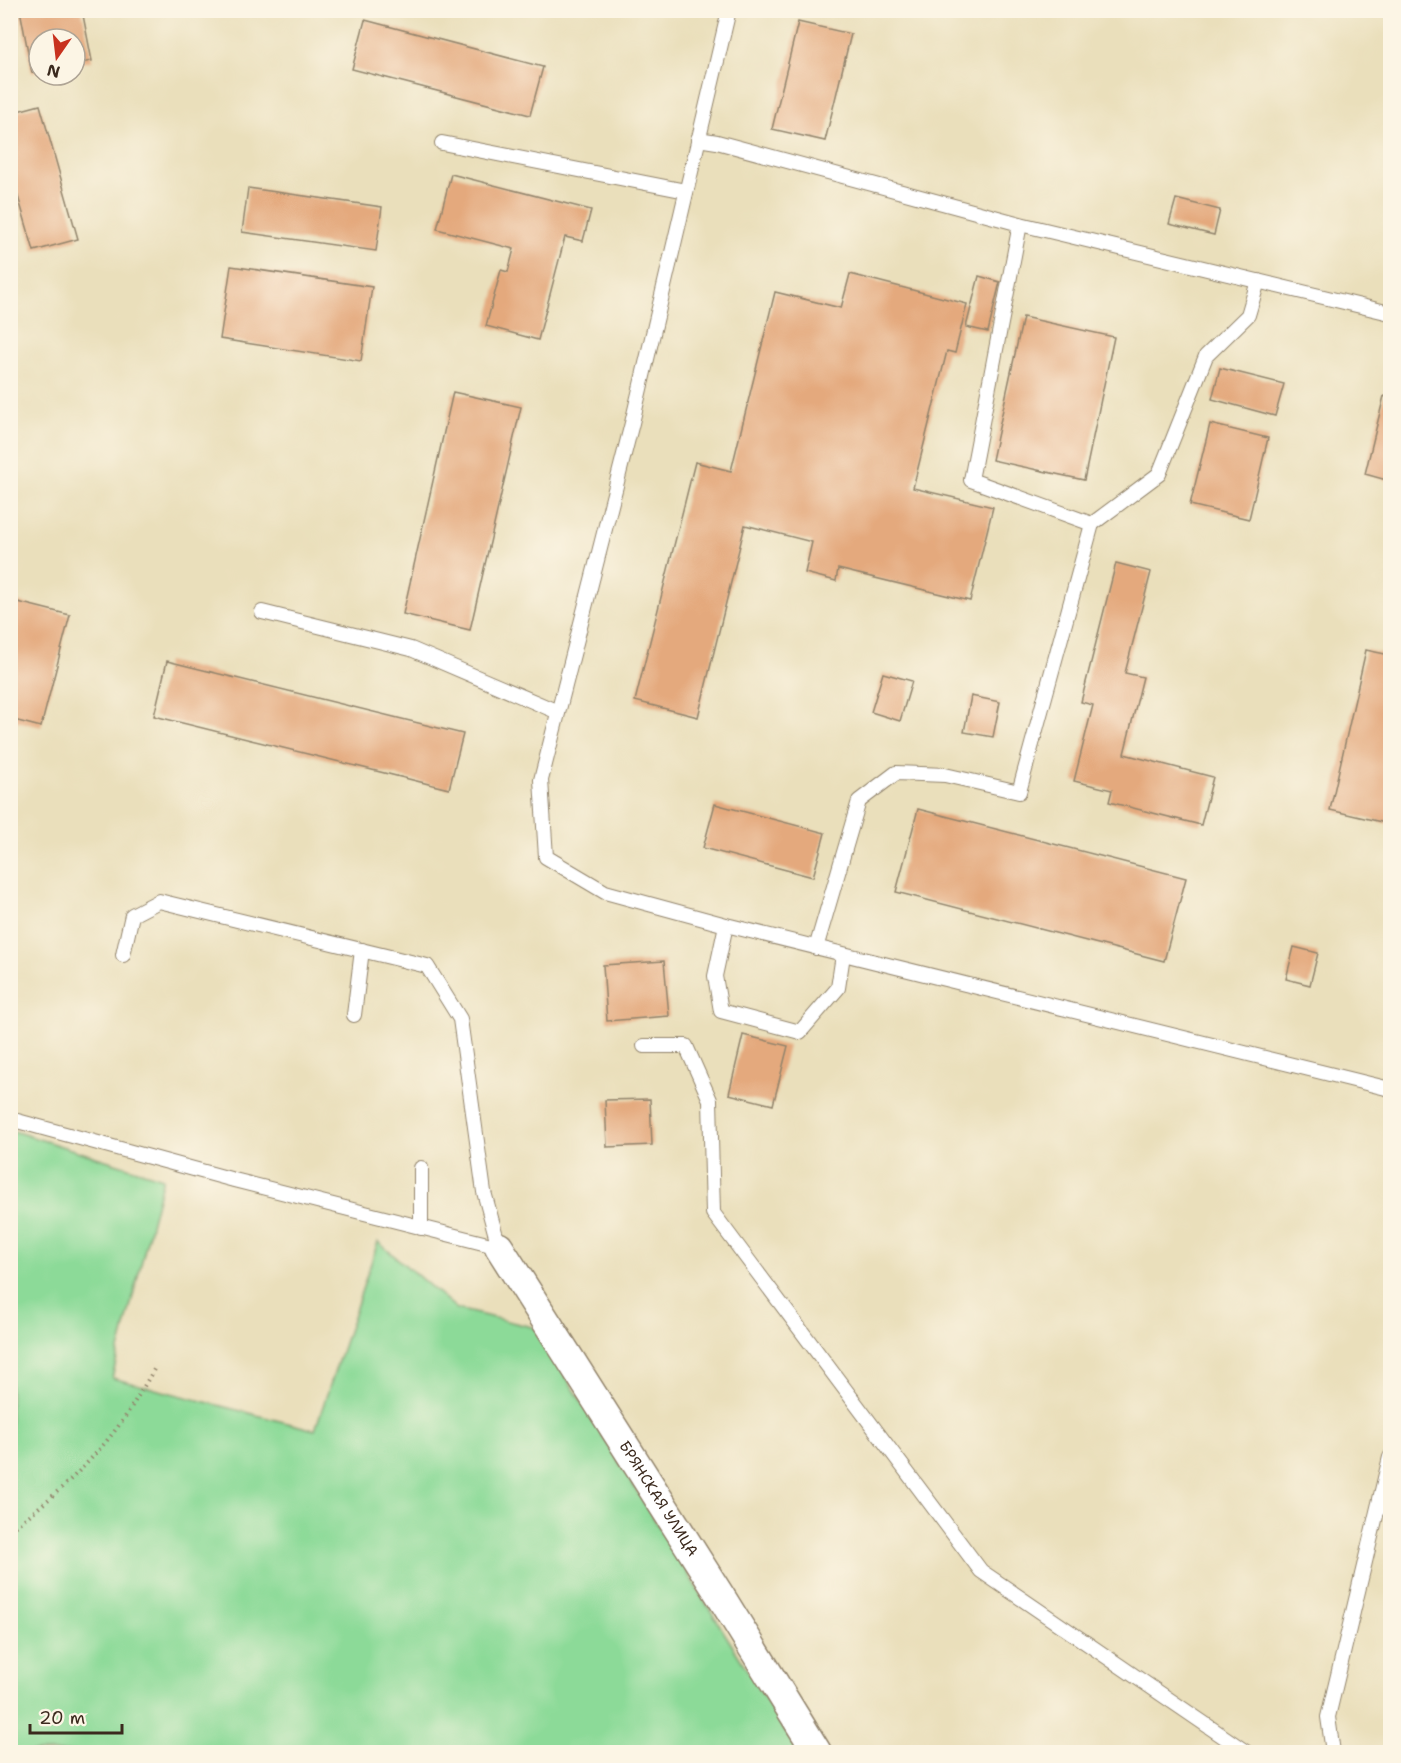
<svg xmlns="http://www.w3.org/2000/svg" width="1401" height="1763" viewBox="0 0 1401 1763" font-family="'Shantell Sans',sans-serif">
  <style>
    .green { fill: #8cda98; stroke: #64825b; stroke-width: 1.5 }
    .building { fill: #e4a97d }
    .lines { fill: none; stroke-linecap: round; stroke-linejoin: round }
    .service-casing { stroke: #92846c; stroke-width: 16 }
    .minor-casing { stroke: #92846c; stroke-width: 31 }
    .path { stroke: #92846c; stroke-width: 4; stroke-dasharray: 1.5 4.5; stroke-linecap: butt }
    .service { stroke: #fff; stroke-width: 14 }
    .minor { stroke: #fff; stroke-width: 28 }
    .labels { text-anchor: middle; stroke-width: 6; stroke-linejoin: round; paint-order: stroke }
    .street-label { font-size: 15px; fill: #3b2a1e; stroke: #fcf5e5 }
  </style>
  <rect width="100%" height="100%" fill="#fcf5e5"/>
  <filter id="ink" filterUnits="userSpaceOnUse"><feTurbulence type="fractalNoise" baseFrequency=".0167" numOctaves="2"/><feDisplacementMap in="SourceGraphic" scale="12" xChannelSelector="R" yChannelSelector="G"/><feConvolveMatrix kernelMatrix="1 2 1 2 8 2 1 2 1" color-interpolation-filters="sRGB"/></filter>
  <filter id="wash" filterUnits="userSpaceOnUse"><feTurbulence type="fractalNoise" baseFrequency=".008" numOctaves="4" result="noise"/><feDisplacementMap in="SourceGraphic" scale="24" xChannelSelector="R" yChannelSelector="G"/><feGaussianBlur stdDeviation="1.35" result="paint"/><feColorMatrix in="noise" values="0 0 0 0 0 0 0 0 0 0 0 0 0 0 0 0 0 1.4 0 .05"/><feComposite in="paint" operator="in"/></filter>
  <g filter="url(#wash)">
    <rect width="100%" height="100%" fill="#eadfbb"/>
    <polygon class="green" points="10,1130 163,1178 112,1378 315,1430 378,1242 457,1309 536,1328 798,1752 11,1752"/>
    <g id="blocks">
      <g class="building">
        <polygon points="20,10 82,10 92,61 75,64 75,39 39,39 39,71 32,73"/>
        <polygon points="365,20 543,67 530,115 352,69"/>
        <polygon points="798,22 851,34 825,141 772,129"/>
        <polygon points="40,105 78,239 34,251 10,169 10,113"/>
        <polygon points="451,174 591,210 583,241 565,237 538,340 486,326 501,270 508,272 514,249 437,229"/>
        <polygon points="248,188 382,207 376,251 242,232"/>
        <polygon points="1176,199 1220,210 1214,235 1169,224"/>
        <polygon points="231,266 372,287 361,361 220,339"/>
        <polygon points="850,274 967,304 955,353 947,351 913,488 993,507 970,601 838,569 836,581 805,573 812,542 745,525 698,717 635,701 695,462 731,471 775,292 841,308"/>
        <polygon points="979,276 1000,282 988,332 966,327"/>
        <polygon points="1023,317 1114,337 1084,480 992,460"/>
        <polygon points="1220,368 1284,384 1275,416 1212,399"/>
        <polygon points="453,392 521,407 470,630 403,614"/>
        <polygon points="1384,396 1390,398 1390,481 1365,474"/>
        <polygon points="1210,424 1268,438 1249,519 1190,505"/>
        <polygon points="1116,563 1151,572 1125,673 1143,677 1124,754 1213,777 1201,825 1109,802 1112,790 1074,781 1093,705 1081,702"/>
        <polygon points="10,600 70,615 41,727 10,719"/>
        <polygon points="1366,650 1390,655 1390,824 1330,810"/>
        <polygon points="167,661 463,734 449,789 154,716"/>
        <polygon points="883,673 912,681 900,721 871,712"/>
        <polygon points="971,696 1000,702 993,737 964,732"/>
        <polygon points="715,804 825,833 813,877 703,848"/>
        <polygon points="918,809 1186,878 1164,961 896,892"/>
        <polygon points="1294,947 1318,953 1310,985 1286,979"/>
        <polygon points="664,961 669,1016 607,1021 603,965"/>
        <polygon points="743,1035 788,1046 773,1105 729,1094"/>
        <polygon points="650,1099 652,1145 607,1147 605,1100"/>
      </g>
    </g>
  </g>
  <g filter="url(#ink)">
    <use href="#blocks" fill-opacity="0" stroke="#92846c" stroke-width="1.5"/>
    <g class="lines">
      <g class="service-casing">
        <g id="service">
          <polyline points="729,10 632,423 541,780 546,857 605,892 726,925 1390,1089"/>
          <polyline points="698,139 717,142 1020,224 1390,313"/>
          <polyline points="442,143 686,191"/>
          <polyline points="1020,224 971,480 1092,524"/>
          <polyline points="262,612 411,649 558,712"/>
          <polyline points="726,925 715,976 721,1011 800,1032 838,988 843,955"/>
          <polyline points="816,948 859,801 896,773 945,775 1019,792 1092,524 1159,474 1206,356 1248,315 1258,281"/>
          <polyline points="354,1015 362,950"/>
          <polyline points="644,1046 686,1046 710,1100 713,1213 981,1571 1246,1752"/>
          <polyline points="10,1119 234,1180 499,1247 484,1192 460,1019 427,966 159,901 132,915 123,955"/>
          <polyline points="421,1168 421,1228"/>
          <polyline points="1333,1752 1328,1717 1390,1457"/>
        </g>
      </g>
      <g class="minor-casing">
        <g id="minor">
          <path id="s1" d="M499,1247L723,1600L817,1752"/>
        </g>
      </g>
      <path class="path" d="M10,1530C53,1498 94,1461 125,1417C136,1400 146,1383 156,1366"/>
      <use href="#service" class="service"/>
      <use href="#minor" class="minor"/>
    </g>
  </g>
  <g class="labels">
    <g class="street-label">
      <text dy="5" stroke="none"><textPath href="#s1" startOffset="298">БРЯНСКАЯ УЛИЦА</textPath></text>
    </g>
  </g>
  <rect width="1401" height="1763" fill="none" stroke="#fcf5e5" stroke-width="36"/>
  <g transform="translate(57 57) rotate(194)"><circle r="28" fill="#fcf5e5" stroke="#afa495" stroke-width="1.5"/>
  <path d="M0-4.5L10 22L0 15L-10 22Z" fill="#c8321e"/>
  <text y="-9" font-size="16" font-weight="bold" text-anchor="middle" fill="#3b2a1e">N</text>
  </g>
  <path d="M30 1724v9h92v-9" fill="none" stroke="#3b2a1e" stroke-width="3"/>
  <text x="39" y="1724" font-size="18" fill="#3b2a1e" stroke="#fcf5e5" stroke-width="4.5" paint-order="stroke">20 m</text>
</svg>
